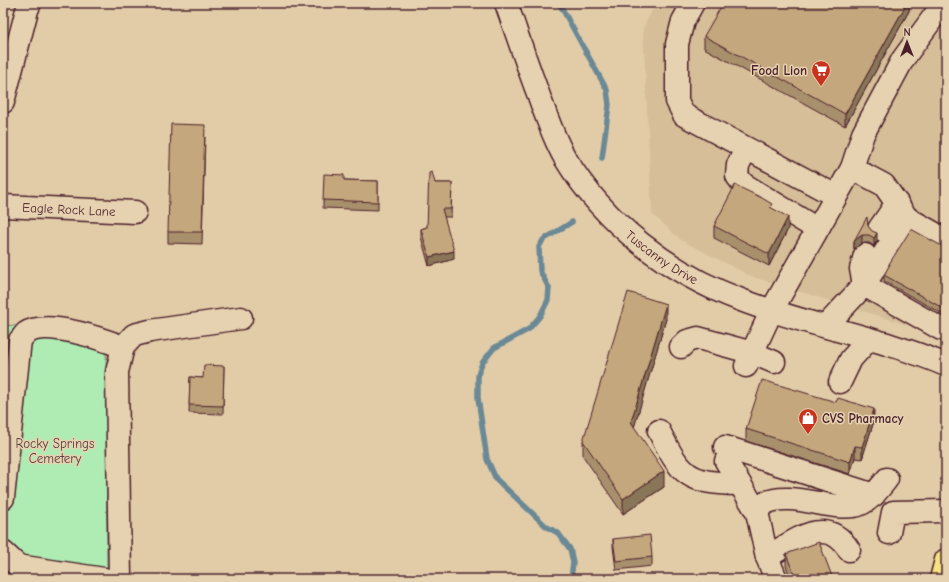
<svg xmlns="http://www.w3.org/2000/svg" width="949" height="582" viewBox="0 0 949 582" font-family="'Comic Neue',sans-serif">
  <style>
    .built { fill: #d6be99 }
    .green { fill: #aeecb3; stroke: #7c866f }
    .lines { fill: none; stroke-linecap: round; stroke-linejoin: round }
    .stream { stroke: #6a8995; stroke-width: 5.5 }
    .minor-casing { stroke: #4a1f2b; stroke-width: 25 }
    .major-casing { stroke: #4a1f2b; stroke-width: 25 }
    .minor { stroke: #e6d2b0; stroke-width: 22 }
    .major { stroke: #f5e382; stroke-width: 22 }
    .wall { fill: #a9906c; stroke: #4a1f2b }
    .shaded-wall { fill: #897558; stroke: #4a1f2b }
    .building { fill: #c4a77d; stroke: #4a1f2b }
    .labels { text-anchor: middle; stroke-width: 3; stroke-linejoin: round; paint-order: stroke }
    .poi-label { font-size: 13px; font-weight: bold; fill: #4a1f2b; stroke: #e6d2b0; text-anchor: end }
    .street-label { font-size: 13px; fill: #4a1f2b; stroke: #e6d2b0 }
    .park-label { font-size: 13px; fill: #593e3f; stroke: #e6d2b0 }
  </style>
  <rect width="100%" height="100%" fill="#e2cca8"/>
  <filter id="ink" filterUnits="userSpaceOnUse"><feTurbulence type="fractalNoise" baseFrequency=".025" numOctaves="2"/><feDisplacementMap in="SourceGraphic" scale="8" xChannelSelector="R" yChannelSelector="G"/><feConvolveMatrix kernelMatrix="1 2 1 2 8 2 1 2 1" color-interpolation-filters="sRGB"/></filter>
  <g filter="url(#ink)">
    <polygon class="built" points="656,3 946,3 946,337 750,276 681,240 652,214 643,28"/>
    <polygon class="green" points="50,319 106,331 107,579 63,579 3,571 3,325 17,326"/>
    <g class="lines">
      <g class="stream">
        <polyline points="559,3 607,90 609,105 602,158"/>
        <polyline points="571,579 573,562 570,549 558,533 547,527 496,479 487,459 478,398 478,375 482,363 494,348 529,329 540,316 548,300 549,288 540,271 539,247 543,240 572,222"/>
      </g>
      <g class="minor-casing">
        <g id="minor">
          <path id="s1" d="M506,3C517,34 527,65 539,96C546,116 554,139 565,158C605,224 669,273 741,300C808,326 880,337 946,365"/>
          <polyline points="693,3 683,21 677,44 677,101 684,115 836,196"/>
          <polyline points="3,102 27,10 30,3"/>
          <polyline points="746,149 738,165 737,176 743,184 817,229"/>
          <polyline points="852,168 884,185 907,218 946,240"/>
          <path id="s2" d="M3,206L135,212"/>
          <polyline points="879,229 897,203"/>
          <polyline points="865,255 861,269 864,285 941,329 946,329"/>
          <polyline points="826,326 864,285 907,218"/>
          <polyline points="681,347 687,341 698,338 753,353 774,362"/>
          <polyline points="746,366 772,310 852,168 863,134 903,59 935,15"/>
          <polyline points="840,382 851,359 869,339"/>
          <path d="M659,431C681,475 687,483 738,484"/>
          <polyline points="725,447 874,495"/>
          <polyline points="726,461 757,512 767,557"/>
          <path d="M3,498L20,340C22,338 24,335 26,333C46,319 102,339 123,347"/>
          <path d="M757,512C759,509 762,505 765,503C790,491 828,510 854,506C868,504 879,489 887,479"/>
          <polyline points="889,533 893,512 946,511"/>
          <polyline points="3,552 18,566 104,579"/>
          <polyline points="120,579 117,372 123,347 134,335 150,331 241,318"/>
          <path d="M776,579L767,557C794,542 826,513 849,550"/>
        </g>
      </g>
      <g class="major-casing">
        <polyline id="major" points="941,579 946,560"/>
      </g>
      <use href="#minor" class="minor"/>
      <use href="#major" class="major"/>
    </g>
    <g class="wall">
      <polygon points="909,3 909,11 845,126 704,48 704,36"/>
      <polygon points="205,137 202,244 168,243 168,232"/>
      <polygon points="344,180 378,181 378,210 323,208 323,200"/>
      <polygon points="435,183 452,183 451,217 444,217 454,259 429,266 421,237 421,229 427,227"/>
      <polygon points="772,208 788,229 769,266 714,238 714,226"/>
      <polygon points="868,226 877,241 874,246 869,243 862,243 854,249 854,241"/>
      <polygon points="940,245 946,245 946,316 884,281 884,275 889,267 889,264"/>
      <polygon points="666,319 634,427 664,487 623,514 583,456 583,441"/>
      <polygon points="224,366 223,414 189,413 190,377 203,378"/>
      <polygon points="874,421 862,459 855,458 850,474 746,441 746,429"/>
      <polygon points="613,539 652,557 652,566 616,570 613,547"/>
      <polygon points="786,554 833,579 791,579 786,566"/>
    </g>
    <g class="shaded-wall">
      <polygon points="907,3 909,3 909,11 845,126 845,114"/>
      <polygon points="788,217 788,229 769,266 769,254"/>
      <polygon points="877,233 877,241 874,246 874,238"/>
      <polygon points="862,235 862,243 854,249 854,241"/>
      <polygon points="454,251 454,259 429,266 429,257"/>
      <polygon points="666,304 666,319 631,438 631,422"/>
      <polygon points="874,409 874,421 862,459 862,447"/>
      <polygon points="855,446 855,458 850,474 850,462"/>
      <polygon points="664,471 664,487 623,514 623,499"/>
    </g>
    <g class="building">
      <polygon points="723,3 907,3 845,114 704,36"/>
      <polygon points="171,124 205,125 202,232 168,232"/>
      <polygon points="432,172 435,183 452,183 451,209 442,209 454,251 429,257 421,229 427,227 429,173"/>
      <polygon points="324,174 344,175 344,180 378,181 378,202 323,200"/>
      <polygon points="735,185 762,198 772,204 770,207 788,217 769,254 714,226"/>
      <polygon points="867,217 868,226 872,231 877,233 874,238 869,235 862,235 854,241"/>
      <polygon points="911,229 940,245 946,245 946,310 884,275 890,264 889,264"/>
      <polygon points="628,292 666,304 631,422 664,471 623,499 583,441"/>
      <polygon points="204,365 224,366 223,406 189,405 190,377 203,378"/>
      <polygon points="762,380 836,402 838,398 874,409 862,447 855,446 850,462 746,429"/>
      <polygon points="650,535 652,557 616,561 613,539"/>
      <polygon points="819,542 833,579 796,579 786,554"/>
    </g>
  </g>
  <defs>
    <g id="supermarket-pin" transform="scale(1)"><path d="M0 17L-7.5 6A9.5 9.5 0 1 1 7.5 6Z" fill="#c8321e" stroke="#e6d2b0"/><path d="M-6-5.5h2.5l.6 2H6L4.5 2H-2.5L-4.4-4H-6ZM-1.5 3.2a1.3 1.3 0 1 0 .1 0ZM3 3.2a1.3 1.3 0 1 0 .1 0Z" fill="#fff"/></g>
    <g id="shop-pin" transform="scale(1)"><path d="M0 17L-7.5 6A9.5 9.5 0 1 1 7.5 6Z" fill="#c8321e" stroke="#e6d2b0"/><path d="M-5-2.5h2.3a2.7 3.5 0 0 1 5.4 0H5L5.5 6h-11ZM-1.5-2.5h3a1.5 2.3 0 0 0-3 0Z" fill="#fff"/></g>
  </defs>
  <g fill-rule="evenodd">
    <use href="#supermarket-pin" x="821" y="70"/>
    <use href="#shop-pin" x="808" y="418"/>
  </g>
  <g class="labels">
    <g class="poi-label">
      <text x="807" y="75">Food Lion</text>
      <text x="822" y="423" text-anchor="start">CVS Pharmacy</text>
    </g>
    <g class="street-label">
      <text dy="5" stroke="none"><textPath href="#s2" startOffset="66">Eagle Rock Lane</textPath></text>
      <text dy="5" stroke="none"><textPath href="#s1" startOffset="306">Tuscanny Drive</textPath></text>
    </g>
    <g class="park-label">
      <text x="55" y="448">Rocky Springs<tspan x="55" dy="15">Cemetery</tspan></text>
    </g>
  </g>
  <rect width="949" height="582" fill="none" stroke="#e6d2b0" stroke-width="16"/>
  <rect x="8" y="8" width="933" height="566" fill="none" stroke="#4a1f2b" stroke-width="1.5" filter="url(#ink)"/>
  <g transform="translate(907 42)" stroke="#e6d2b0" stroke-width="3" paint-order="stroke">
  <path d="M0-3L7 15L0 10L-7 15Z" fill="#4a1f2b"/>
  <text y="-6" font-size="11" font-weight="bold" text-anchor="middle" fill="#4a1f2b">N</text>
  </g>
</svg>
